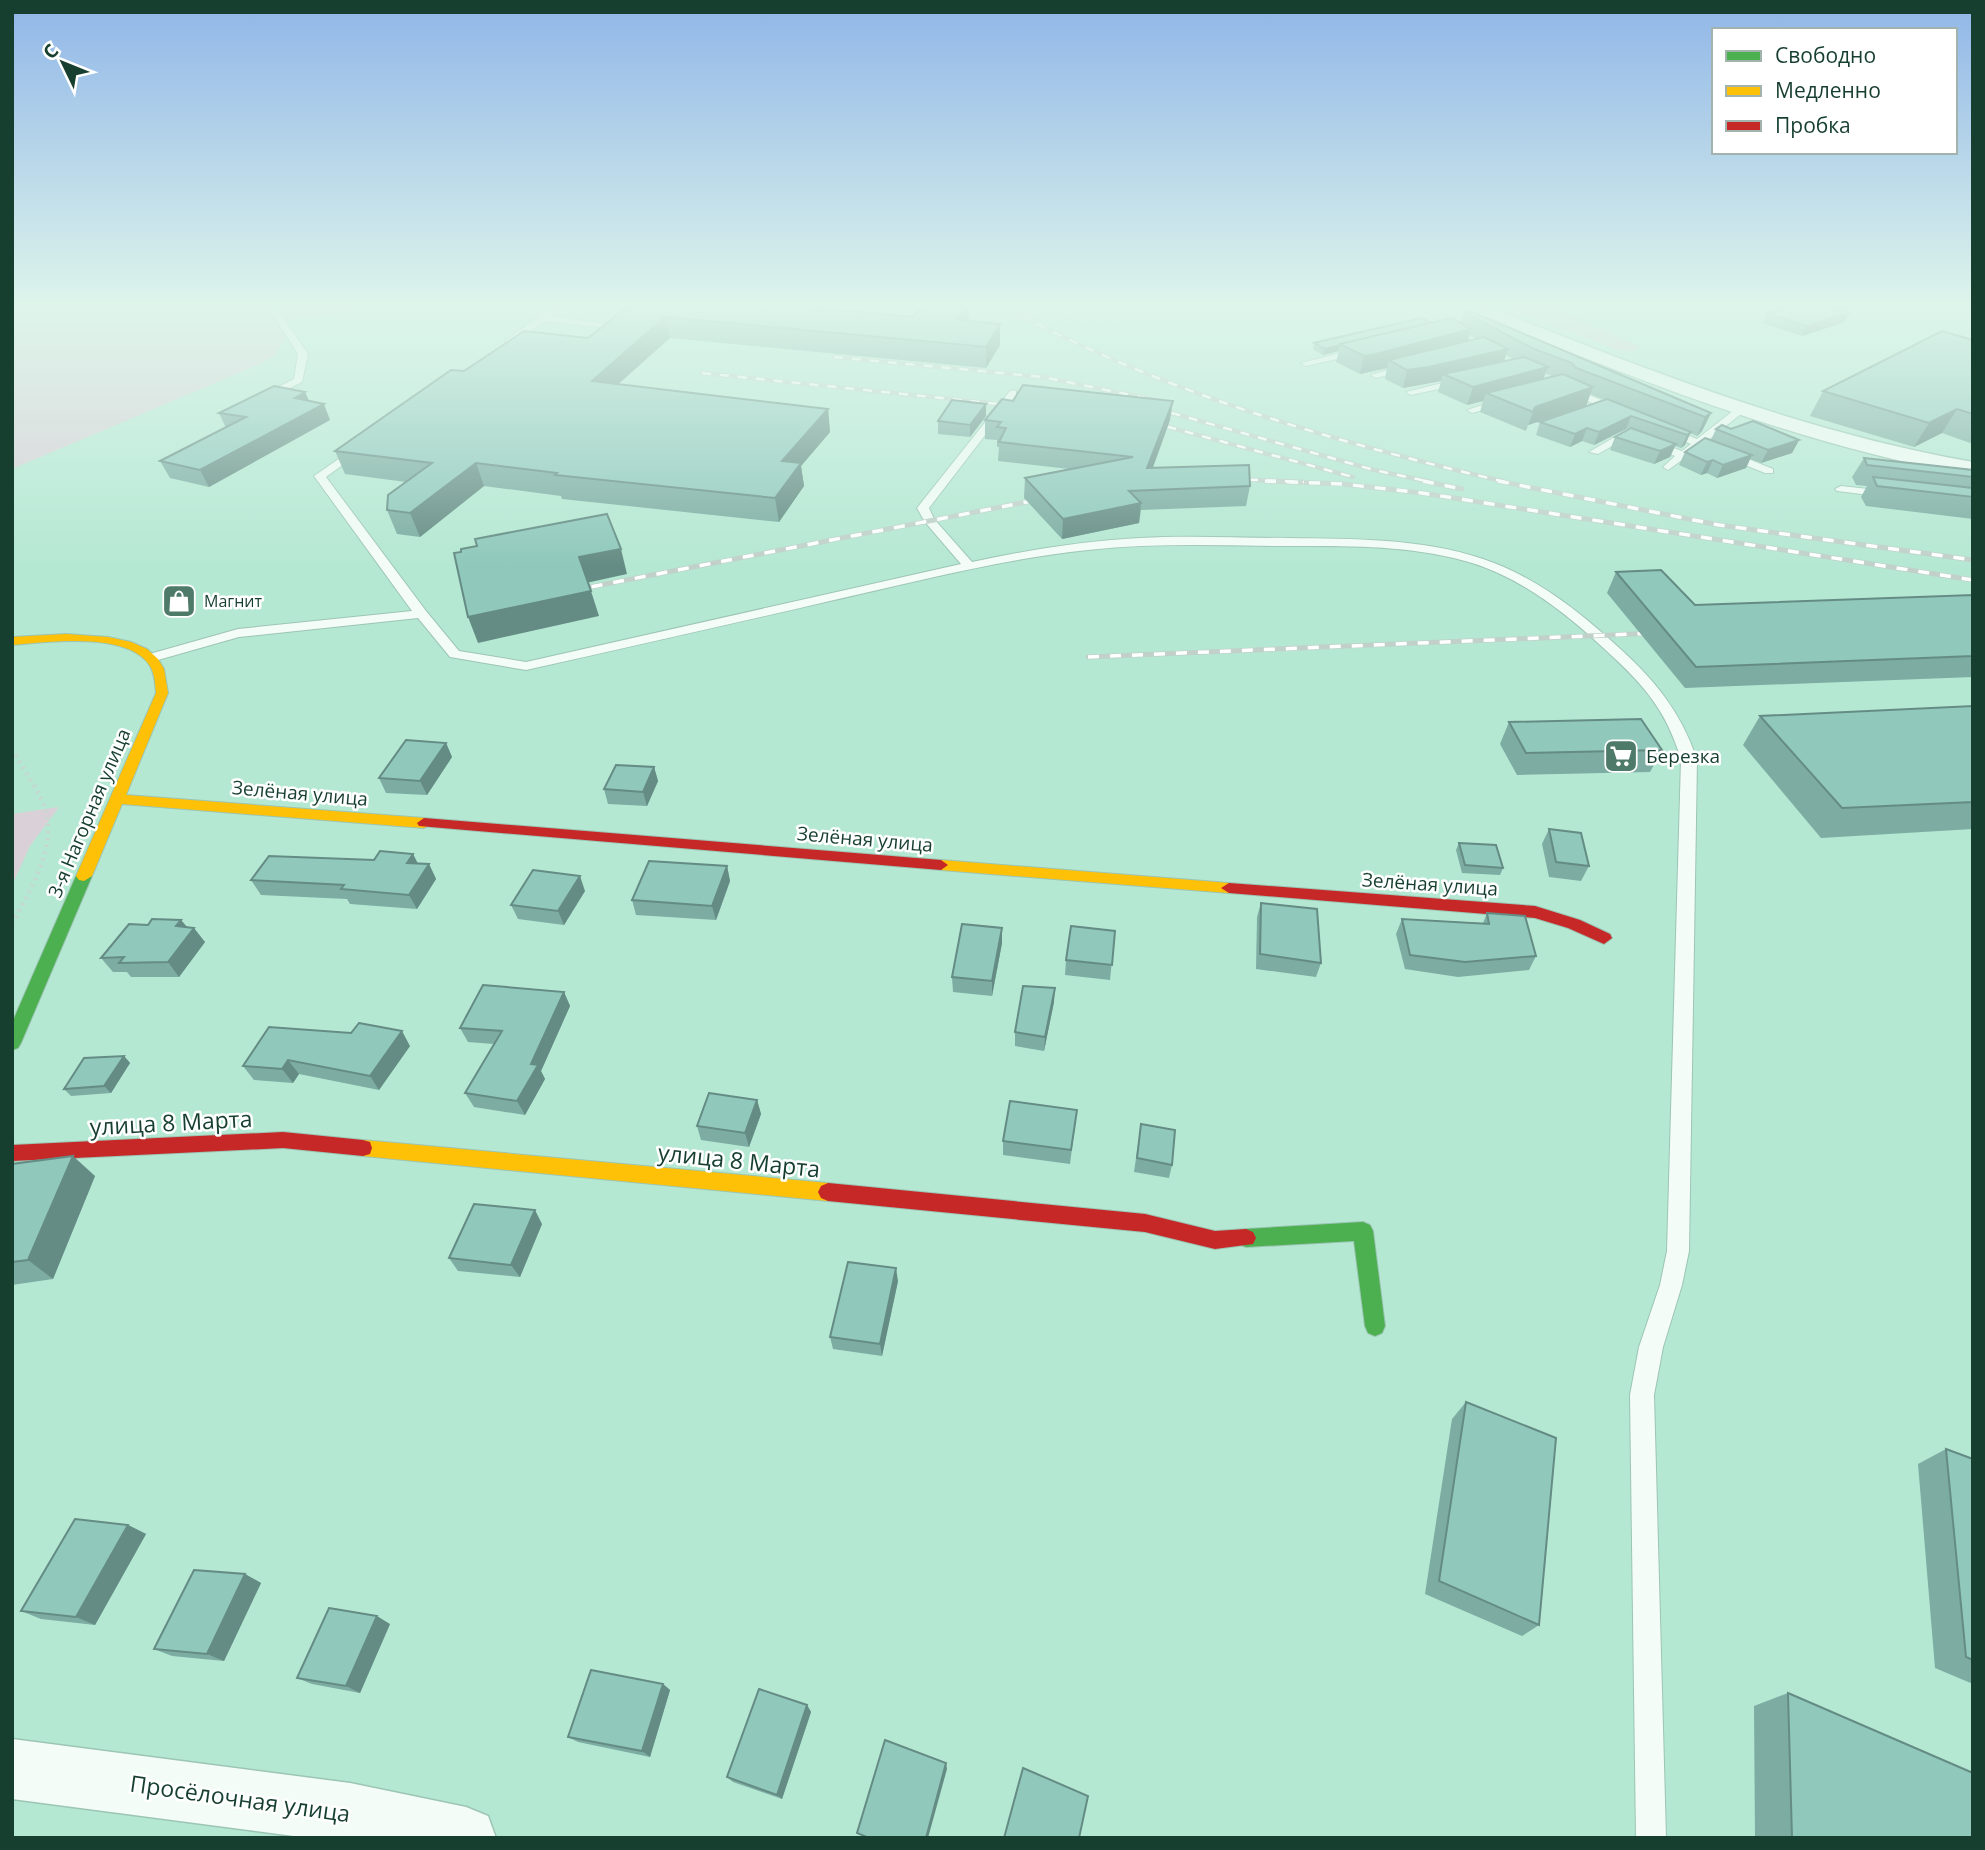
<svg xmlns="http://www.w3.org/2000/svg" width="1985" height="1850" viewBox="0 0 1985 1850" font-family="'Open Sans',sans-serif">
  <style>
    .green { fill: #dad0d7 }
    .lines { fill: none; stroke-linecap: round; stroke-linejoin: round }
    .lane-casing { stroke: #9cc5b4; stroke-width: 2 }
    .street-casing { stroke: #9cc5b4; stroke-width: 3 }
    .fast-casing { stroke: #9cc5b4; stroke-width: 2 }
    .slow-casing { stroke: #9cc5b4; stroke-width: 2 }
    .jam-casing { stroke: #9cc5b4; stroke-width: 2 }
    .path-far1 { stroke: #c7d7d0; stroke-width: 2.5; stroke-dasharray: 1 2.5; stroke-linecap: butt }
    .path { stroke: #c7d7d0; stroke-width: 4.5; stroke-dasharray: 2 5; stroke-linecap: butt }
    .lane { fill: #f4fcf8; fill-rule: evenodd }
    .street { fill: #f4fcf8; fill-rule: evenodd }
    .fast { fill: #4caf50; fill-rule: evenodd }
    .slow { fill: #ffc107; fill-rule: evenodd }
    .jam { fill: #c62828; fill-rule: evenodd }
    .rail-far1-casing { stroke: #c1d1ca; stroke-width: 4.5 }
    .rail-casing { stroke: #c1d1ca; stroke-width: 5 }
    .rail-far1 { stroke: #fff; stroke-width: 2.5; stroke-dasharray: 9; stroke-linecap: butt }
    .rail { stroke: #fff; stroke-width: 3.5; stroke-dasharray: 11; stroke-linecap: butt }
    .path-bridge { stroke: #c7d7d0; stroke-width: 2.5; stroke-dasharray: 1 2.5; stroke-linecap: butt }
    .wall { fill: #7caca2; fill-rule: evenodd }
    .shaded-wall { fill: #658c84 }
    .building { fill: #90c8bc; stroke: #658c84; stroke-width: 2 }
    .labels { text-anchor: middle; stroke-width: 5; stroke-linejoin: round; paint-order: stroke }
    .far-poi-label { font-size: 16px; fill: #173f30; stroke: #fff; text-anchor: start }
    .poi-label { font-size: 19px; fill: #173f30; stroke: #fff; text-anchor: start }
    .street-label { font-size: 19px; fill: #173f30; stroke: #fff }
    .near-street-label { font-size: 23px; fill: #173f30; stroke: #fff }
  </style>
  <rect width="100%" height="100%" fill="#b5e8d3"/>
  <g class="green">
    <path d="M12,307H364C338,320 305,308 282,324L289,333L274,356L260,364L12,469Z"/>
    <polygon points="1505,307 1558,307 1571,316 1640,347 1633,351 1618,350"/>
    <polygon points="59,807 30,846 12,885 12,814"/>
  </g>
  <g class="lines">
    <g class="lane-casing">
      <g id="lane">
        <polygon points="268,307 276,307 308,354 302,382 264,401 259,398 260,396 294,379 298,354"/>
        <polygon points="553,307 563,307 552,316 612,325 608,328 545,321 511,345 505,345 505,341"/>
        <polygon points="1360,348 1365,351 1363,353 1306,366 1301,363"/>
        <polygon points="1408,364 1411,365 1411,369 1376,378 1371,375"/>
        <polygon points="1463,378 1468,381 1466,383 1411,395 1406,392"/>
        <polygon points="1568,386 1623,409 1624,411 1615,413 1565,391 1565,387"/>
        <path d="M1013,390L1016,391V395L929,508L934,519L972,562C1027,550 1083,541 1140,538C1189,535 1239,538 1289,538C1353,539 1421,538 1483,559C1534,576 1576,609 1616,645C1653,678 1681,711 1697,760L1689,1251L1682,1285L1663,1347L1654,1395L1666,1838H1636L1630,1395L1639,1347L1660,1285L1667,1251L1681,760C1666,707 1639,680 1599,644C1562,610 1520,578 1472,563C1410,544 1342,546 1277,546C1214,545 1151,543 1088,550C1002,559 918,581 834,600C732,624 629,647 526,670L450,657L418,618L239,637L151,662L144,658L146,655L238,629L412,611L314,476L359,445L364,448L363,450L326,477L426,611L459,651L526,662L961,564L925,522L917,508L1010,391Z"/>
        <polygon points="1504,398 1508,399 1508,403 1472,413 1467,410"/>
        <polygon points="1738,407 1747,409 1706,442 1773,469 1773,473 1765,473 1700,447 1668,470 1663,467 1675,456 1626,438 1598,454 1589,452 1625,431 1682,451 1691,444 1664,433 1664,429 1672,429 1697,439"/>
        <polygon points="1841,486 1886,491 1892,494 1886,497 1837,491 1835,489"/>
      </g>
    </g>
    <g class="street-casing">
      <g id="street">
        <path d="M1463,307H1488C1648,370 1802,432 1973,462V476C1792,443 1636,378 1466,311Z"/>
        <polygon points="12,1739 350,1783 466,1807 488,1816 496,1838 309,1838 12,1799"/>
      </g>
    </g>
    <g class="fast-casing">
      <g id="fast">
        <polygon points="84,871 92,876 21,1043 18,1048 12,1050 12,1023 76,876"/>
        <polygon points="1363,1222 1370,1225 1373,1231 1385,1326 1382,1333 1375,1336 1368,1333 1365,1326 1354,1241 1246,1247 1239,1244 1236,1238 1239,1232 1246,1229"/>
      </g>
    </g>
    <g class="slow-casing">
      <g id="slow">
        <path d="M66,634L108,637L131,642L147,649L158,659L164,669L168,693L126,795L424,818L431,823L424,828L122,804L92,876L84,881L79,880L76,876L156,693C155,684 155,674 150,666C129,631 46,642 12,645V637Z"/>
        <polygon points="941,860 1229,883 1237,888 1229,893 941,870 934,865"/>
        <polygon points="363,1140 828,1183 835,1186 838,1192 835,1198 828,1201 363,1156 356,1154 354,1148 356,1142"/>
      </g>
    </g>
    <g class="jam-casing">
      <g id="jam">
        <polygon points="424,818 941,860 948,865 941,870 419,826 417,823"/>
        <polygon points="1229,883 1535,906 1580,920 1610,934 1612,938 1604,944 1568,928 1535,918 1229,893 1221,888"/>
        <polygon points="283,1132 363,1140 370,1142 372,1148 370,1154 363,1156 283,1148 12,1161 12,1145"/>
        <polygon points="828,1183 1145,1214 1215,1231 1246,1229 1253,1232 1256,1238 1253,1244 1215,1249 1145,1232 828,1201 821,1198 818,1192 821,1186"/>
      </g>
    </g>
    <polyline class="path-far1" points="1080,320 1119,322"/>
    <path class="path" d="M12,749C21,765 42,796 46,811C56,851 29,891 12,924"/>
    <use href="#lane" class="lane"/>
    <use href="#street" class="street"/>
    <use href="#fast" class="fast"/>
    <use href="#slow" class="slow"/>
    <use href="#jam" class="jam"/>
    <g class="rail-far1-casing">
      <g id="rail-far1">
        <path d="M1005,307C1161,392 1333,442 1506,482"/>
        <polyline points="834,357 1043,377 1169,403"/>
        <polyline points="702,373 1018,406"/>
        <polyline points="1154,408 1374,470 1431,482"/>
        <polyline points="1150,422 1353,477"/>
        <polyline points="1231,479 1304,482"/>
      </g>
    </g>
    <g class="rail-casing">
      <g id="rail">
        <polyline points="1265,481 1343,484 1422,493 1973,580"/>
        <polyline points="1423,481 1462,489"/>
        <polyline points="1498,481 1719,525 1973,560"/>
        <polyline points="570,591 1047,498"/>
        <polyline points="1088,657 1658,633"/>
      </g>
    </g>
    <use href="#rail-far1" class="rail-far1"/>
    <use href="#rail" class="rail"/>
    <polyline class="path-bridge" points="966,311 1080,320"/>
  </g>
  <g class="wall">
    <polygon points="627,307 913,317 968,308 969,321 1000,345 986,368 670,338 618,384 828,409 830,432 801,466 804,486 779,522 562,499 561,496 484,486 420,537 397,534 387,510 406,482 345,474 335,451 464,371 588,338"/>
    <path d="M1464,312L1711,413L1702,431L1697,436L1690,433L1685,445L1681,448L1675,446L1670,457L1654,464L1610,450L1615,437L1629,430L1626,429L1594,445L1582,441L1570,447L1536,435L1540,422L1605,400L1590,394L1586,406L1528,425L1526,431L1480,412L1483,401L1467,405L1438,392L1441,381L1403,388L1385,379L1387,368L1360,374L1336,362L1339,351L1323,355L1313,349L1314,343L1432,323H1460ZM1470,335L1476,339L1468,341ZM1506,355L1513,359L1504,361ZM1545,373L1554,377L1543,379Z"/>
    <polygon points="1767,313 1845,322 1802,336 1762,323"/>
    <polygon points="1973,340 1973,444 1942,433 1914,447 1810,416 1823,391"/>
    <polygon points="305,392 309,401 330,420 209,487 170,478 160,461 226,428 219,413"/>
    <polygon points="986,416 970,437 938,434 938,421"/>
    <polygon points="985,420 1170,420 1153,468 1250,486 1246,506 1141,510 1139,523 1062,539 1024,498 1025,478 1069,469 998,461 999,447 997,447 997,440 985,439"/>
    <polygon points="1716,429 1731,429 1799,440 1792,453 1761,463 1750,459 1746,468 1717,478 1707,473 1701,475 1679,465 1685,452 1711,440"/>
    <polygon points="1864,458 1973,470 1973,519 1866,506 1861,497 1867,486 1856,485 1852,477"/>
    <polygon points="1616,572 1695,605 1973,595 1973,677 1685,688 1607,593"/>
    <polygon points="1973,706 1973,829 1821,838 1743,745 1760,716"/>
    <polygon points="1509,722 1662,750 1650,772 1517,775 1500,744"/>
    <polygon points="446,743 452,757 427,795 386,793 379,778"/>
    <polygon points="654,767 658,781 647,806 608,804 604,789"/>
    <polygon points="1549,829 1589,866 1581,881 1549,877 1542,844"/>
    <polygon points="1459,843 1503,868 1500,875 1462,873 1456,850"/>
    <polygon points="413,854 418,864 429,864 436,879 417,909 350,904 347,899 261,895 251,880"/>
    <polygon points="727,866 730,881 716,920 636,915 632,900"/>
    <polygon points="585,891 564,925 518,919 511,905"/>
    <polygon points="1261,903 1321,963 1316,977 1256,969 1257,917"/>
    <polygon points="1487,913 1536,956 1529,970 1458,977 1405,969 1396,934 1402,919 1483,923"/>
    <polygon points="181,920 187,927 205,942 179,977 131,977 127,972 113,972 101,958 148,925"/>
    <polygon points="1002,928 1002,943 992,996 953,992 952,977"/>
    <polygon points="1115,931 1110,980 1065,975 1066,960"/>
    <polygon points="564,992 570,1006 541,1071 545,1079 525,1115 474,1107 465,1093 494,1044 468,1042 460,1028"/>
    <polygon points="1054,1002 1044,1051 1015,1046 1015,1032"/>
    <polygon points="410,1046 379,1090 299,1074 293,1083 254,1080 243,1066"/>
    <polygon points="124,1056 130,1063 111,1093 71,1096 64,1089"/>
    <polygon points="757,1100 761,1114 749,1147 701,1140 697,1126"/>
    <polygon points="1077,1110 1070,1164 1003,1155 1003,1141"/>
    <polygon points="1141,1124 1172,1165 1169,1178 1134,1172"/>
    <polygon points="12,1164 95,1176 53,1279 12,1285"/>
    <polygon points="542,1224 520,1277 458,1271 449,1258"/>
    <polygon points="898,1281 882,1356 833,1349 830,1337"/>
    <polygon points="1466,1402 1539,1625 1522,1636 1425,1594 1452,1419"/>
    <polygon points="1946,1449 1973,1459 1973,1684 1935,1668 1918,1464"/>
    <polygon points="128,1525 146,1534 95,1625 41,1619 21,1611"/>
    <polygon points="245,1574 261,1583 224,1661 172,1656 154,1649"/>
    <polygon points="390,1624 360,1693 312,1684 297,1678"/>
    <polygon points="663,1684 670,1690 650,1757 578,1742 568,1737"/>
    <polygon points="1788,1693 1973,1838 1755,1838 1754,1706"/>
    <polygon points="807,1705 811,1712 782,1799 733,1782 727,1777"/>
  </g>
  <g class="shaded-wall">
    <polygon points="968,308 969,329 958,320"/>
    <polygon points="1850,312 1845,322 1802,336 1807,326"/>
    <polygon points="665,317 670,338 597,403 592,381"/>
    <polygon points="1000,324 1000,345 986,368 986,347"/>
    <polygon points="1471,329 1466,347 1389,360 1387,368 1360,374 1364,356"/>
    <polygon points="1340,345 1339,351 1323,355 1325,349"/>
    <polygon points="1508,349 1502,367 1443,374 1441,381 1403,388 1407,370"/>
    <polygon points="1548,367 1541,385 1486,393 1483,401 1467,405 1473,387"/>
    <polygon points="1593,387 1586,406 1528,425 1535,407"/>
    <polygon points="305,392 312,408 295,398"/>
    <polygon points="1173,401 1170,420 1145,488 1147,468"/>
    <polygon points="324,404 330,420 209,487 200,470"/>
    <polygon points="986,404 986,416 970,437 970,425"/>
    <polygon points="828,409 830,432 801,466 804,486 779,522 775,498 782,461"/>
    <polygon points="1957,409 1942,433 1914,447 1929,423"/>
    <polygon points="1711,413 1702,431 1697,436 1705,417"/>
    <polygon points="1631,416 1626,429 1594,445 1599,432"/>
    <polygon points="1587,428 1582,441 1570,447 1575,434"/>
    <polygon points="1691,432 1685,445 1681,448 1687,435"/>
    <polygon points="1799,440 1792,453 1761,463 1768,450"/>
    <polygon points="1676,444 1670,457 1654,464 1660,451"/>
    <polygon points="1752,455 1746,468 1717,478 1723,465"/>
    <polygon points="1713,460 1707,473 1701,475 1707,462"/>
    <polygon points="476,463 484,486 420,537 410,513"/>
    <polygon points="1141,503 1139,523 1062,539 1063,519"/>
    <polygon points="621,549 627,574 586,583 579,557"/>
    <polygon points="591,591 599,616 478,643 468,617"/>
    <polygon points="446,743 452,757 427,795 420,781"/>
    <polygon points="654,767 658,781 647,806 643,792"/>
    <polygon points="413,854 420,868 407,863"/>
    <polygon points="429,864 436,879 417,909 409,895"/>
    <polygon points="727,866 730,881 716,920 712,906"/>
    <polygon points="580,876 585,891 564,925 558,911"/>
    <polygon points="181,920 191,932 194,928 205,942 179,977 168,962 176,926"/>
    <polygon points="1002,928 1002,943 992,996 992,981"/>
    <polygon points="1055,988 1054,1002 1044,1051 1045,1037"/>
    <polygon points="564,992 570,1006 541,1071 545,1079 525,1115 517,1101 531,1064"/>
    <polygon points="402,1031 410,1046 379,1090 370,1076"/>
    <polygon points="124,1056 130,1063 111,1093 104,1086"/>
    <polygon points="288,1060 299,1074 293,1083 282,1069"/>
    <polygon points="757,1100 761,1114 749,1147 745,1133"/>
    <polygon points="73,1156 95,1176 53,1279 28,1260"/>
    <polygon points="535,1210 542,1224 520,1277 511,1265"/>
    <polygon points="896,1268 898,1281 882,1356 880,1344"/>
    <polygon points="128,1525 146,1534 95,1625 76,1617"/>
    <polygon points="245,1574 261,1583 224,1661 207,1654"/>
    <polygon points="377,1616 390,1624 360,1693 346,1686"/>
    <polygon points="663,1684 670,1690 650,1757 642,1751"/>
    <polygon points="807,1705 811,1712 782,1799 777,1795"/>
    <polygon points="946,1763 947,1769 928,1838 926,1838"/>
  </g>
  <g class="building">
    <polygon points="627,307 806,307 913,317 922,307 958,307 968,308 958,320 1000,324 986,347 665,317 592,381 828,409 782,461 801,463 775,498 555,475 557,473 476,463 410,513 387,510 388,495 432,463 335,451 451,370 464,371 524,331 588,338"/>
    <polygon points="1785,307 1835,307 1850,312 1807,326 1767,313"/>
    <polygon points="1470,311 1711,413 1705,417 1576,368 1572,363 1534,349 1464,312"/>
    <polygon points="1421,318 1432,323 1340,344 1340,345 1325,349 1314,343"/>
    <polygon points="1451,318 1471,329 1376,354 1364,356 1340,344"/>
    <polygon points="1942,331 1973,340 1973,414 1957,409 1929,423 1823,391"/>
    <polygon points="1484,337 1508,349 1429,367 1407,370 1389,360"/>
    <polygon points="1524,357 1548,367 1473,387 1443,374"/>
    <polygon points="1563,374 1593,387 1535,407 1533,412 1486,393"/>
    <polygon points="1023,385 1173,401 1147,468 1249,465 1250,486 1129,491 1141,503 1063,519 1025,478 1133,457 999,442 1006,428 997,427 1001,422 985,420 1002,399 1013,401"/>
    <polygon points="274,386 305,392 295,398 324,404 200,470 160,461 246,417 219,413"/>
    <polygon points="1607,399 1691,432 1687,435 1631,416 1599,432 1587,428 1575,434 1540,422"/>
    <polygon points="952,400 986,404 970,425 938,421"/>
    <polygon points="1753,421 1799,440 1768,450 1716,429 1722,425 1731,429"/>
    <polygon points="1631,428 1676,444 1660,451 1615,437"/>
    <polygon points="1705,438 1752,455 1723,465 1713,460 1707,462 1685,452"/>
    <polygon points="1864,458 1973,470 1973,477 1867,465"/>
    <polygon points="1873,477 1973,488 1973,497 1877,486"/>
    <polygon points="607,514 621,549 579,557 591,591 468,617 454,553 461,552 461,549 477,546 475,539"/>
    <polygon points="1661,570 1695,605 1973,595 1973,656 1696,667 1616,572"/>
    <polygon points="1973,706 1973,802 1842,808 1760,716"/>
    <polygon points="1641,719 1662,750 1526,753 1509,722"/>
    <polygon points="406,740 446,743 420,781 379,778"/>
    <polygon points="616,765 654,767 643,792 604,789"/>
    <polygon points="1549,829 1581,833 1589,866 1556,862"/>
    <polygon points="1459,843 1496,845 1503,868 1465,865"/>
    <polygon points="380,851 413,854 407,863 429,864 409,895 341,889 344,885 251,880 269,856 374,860"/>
    <polygon points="649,861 727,866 712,906 632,900"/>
    <polygon points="533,870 580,876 558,911 511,905"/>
    <polygon points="1261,903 1317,909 1321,963 1260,954"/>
    <polygon points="1487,913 1525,916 1536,956 1465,962 1410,955 1402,919 1489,924"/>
    <polygon points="152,919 181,920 176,926 194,928 168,962 119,963 124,957 101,958 129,924 148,925"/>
    <polygon points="962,924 1002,928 992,981 952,977"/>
    <polygon points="1071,926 1115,931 1112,965 1066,960"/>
    <polygon points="483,985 564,992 531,1064 538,1065 517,1101 465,1093 502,1031 460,1028"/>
    <polygon points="1023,986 1055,988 1045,1037 1015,1032"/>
    <polygon points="359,1023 402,1031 370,1076 288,1060 282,1069 243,1066 269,1027 351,1033"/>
    <polygon points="124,1056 104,1086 64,1089 84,1058"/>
    <polygon points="709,1093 757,1100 745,1133 697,1126"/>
    <polygon points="1010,1101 1077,1110 1071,1150 1003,1141"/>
    <polygon points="1141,1124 1175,1130 1172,1165 1137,1158"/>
    <polygon points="73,1156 28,1260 12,1262 12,1164"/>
    <polygon points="474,1204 535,1210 511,1265 449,1258"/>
    <polygon points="848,1262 896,1268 880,1344 830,1337"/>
    <polygon points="1466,1402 1556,1438 1539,1625 1439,1581"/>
    <polygon points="1946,1449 1973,1459 1973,1660 1966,1657"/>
    <polygon points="75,1519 128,1525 76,1617 21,1611"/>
    <polygon points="194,1570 245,1574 207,1654 154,1649"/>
    <polygon points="329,1608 377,1616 346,1686 297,1678"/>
    <polygon points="591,1670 663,1684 642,1751 568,1737"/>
    <polygon points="759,1689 807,1705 777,1795 727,1777"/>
    <polygon points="1788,1693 1973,1773 1973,1838 1792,1838"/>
    <polygon points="885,1740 946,1763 926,1838 869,1838 857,1833"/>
    <polygon points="1023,1768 1088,1796 1079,1838 1004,1838"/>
  </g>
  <linearGradient id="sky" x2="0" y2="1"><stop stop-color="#90b6e8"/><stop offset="0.54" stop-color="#def5eb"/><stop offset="1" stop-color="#def5eb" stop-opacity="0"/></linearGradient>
  <rect width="1985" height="566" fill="url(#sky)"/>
  <defs>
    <g id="shop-square" transform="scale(1.75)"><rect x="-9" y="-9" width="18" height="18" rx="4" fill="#4e7a69" stroke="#fff"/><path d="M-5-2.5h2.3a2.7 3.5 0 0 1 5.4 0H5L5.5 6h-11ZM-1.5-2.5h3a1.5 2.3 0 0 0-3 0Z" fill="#fff"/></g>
    <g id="supermarket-square" transform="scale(1.75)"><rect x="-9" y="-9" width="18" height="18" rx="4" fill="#4e7a69" stroke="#fff"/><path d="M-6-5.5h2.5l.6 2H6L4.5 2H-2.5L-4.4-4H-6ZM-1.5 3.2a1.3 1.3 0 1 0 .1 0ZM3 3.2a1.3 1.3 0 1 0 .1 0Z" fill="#fff"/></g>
  </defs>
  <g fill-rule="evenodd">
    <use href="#shop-square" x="179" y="601"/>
    <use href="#supermarket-square" x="1621" y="756"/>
  </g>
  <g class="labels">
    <g class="far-poi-label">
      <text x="204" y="607">Магнит</text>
    </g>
    <g class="poi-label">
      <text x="1646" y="763">Березка</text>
    </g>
    <g class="street-label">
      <text transform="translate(300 793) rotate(5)" y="7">Зелёная улица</text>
      <text transform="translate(89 813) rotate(-67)" y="7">3-я Нагорная улица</text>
      <text transform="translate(865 839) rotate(5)" y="7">Зелёная улица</text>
      <text transform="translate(1430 884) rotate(4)" y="7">Зелёная улица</text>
    </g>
    <g class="near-street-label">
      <text transform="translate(171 1123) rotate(-3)" y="8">улица 8 Марта</text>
      <text transform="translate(739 1161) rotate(6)" y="8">улица 8 Марта</text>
      <text transform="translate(240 1799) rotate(8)" y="8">Просёлочная улица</text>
    </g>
  </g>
  <rect width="1985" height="1850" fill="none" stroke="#173f30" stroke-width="28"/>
  <rect x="1712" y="28" width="245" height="126" fill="#ffffff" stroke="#a2b2ac" stroke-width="2"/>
  <rect x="1726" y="51" width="35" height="10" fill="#4caf50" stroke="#a2b2ac" stroke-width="2"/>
  <text x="1775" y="63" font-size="21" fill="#173f30">Свободно</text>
  <rect x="1726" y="86" width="35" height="10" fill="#ffc107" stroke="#a2b2ac" stroke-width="2"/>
  <text x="1775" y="98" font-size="21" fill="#173f30">Медленно</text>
  <rect x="1726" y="121" width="35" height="10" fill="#c62828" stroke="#a2b2ac" stroke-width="2"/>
  <text x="1775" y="133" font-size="21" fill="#173f30">Пробка</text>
  <g transform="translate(63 63) rotate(313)" stroke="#ffffff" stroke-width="5" paint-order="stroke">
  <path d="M0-5L12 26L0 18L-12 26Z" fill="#173f30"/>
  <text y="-10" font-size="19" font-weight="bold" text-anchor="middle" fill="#173f30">С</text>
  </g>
</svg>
